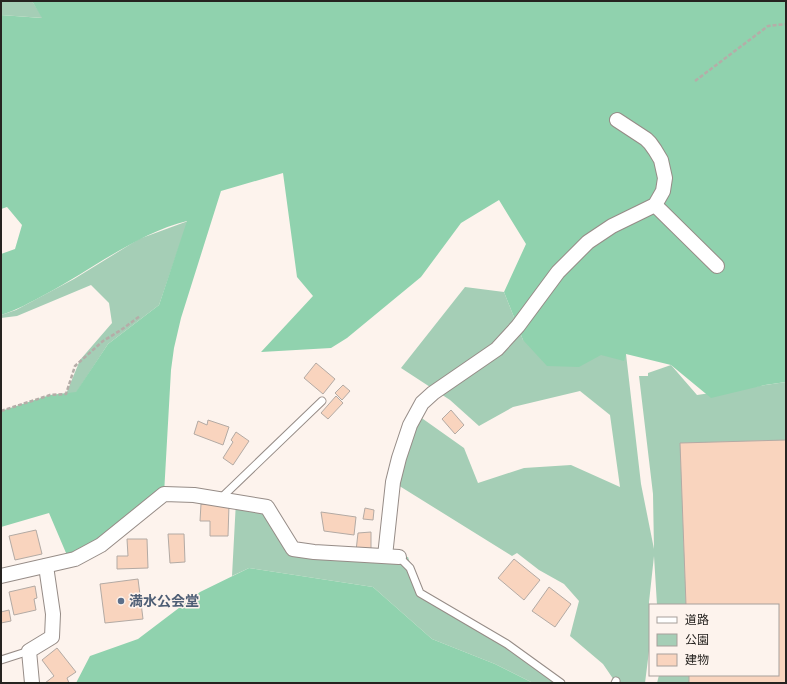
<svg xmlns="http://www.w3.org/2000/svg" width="787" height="684" viewBox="0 0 787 684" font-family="Helvetica,'Noto Sans JP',sans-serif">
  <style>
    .green { fill: #a5ceb6 }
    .forest { fill: #90d2ae }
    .building { fill: #f9d4be; stroke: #b3aaa4 }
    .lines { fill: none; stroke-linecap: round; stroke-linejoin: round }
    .service-casing { stroke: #968c87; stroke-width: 9 }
    .minor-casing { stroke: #968c87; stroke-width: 16 }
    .path { stroke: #b5ada8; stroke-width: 2.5; stroke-dasharray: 4 2; stroke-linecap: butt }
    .service { stroke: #fff; stroke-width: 7 }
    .minor { stroke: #fff; stroke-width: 14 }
    .service-dot { fill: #5c6f8a; stroke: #fdf3ed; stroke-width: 1.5 }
    .labels { text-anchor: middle; stroke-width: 3; stroke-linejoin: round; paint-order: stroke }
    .service-label { font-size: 14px; font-weight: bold; fill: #4e5e75; stroke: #fdf3ed; text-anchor: start }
  </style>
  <rect width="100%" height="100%" fill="#fdf3ed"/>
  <g class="green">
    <polygon points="1,1 32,1 43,18 1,15"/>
    <polygon points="188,221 159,305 108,344 76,393 66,394 80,360 112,323 109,303 91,285 17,316 1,318 1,315 16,310 74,279 139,239"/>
    <polygon points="465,287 504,292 523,340 601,355 626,354 641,484 654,549 653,494 639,376 648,376 648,373 671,365 697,395 786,382 786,683 657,683 659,675 778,675 778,605 657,605 654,556 649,602 649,651 645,683 616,683 603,664 570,636 579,601 564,584 539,570 517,553 512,556 393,482 416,414 464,448 478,483 524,468 571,465 620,487 610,415 580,391 513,407 479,426 450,400 401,368"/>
    <polygon points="236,501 267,507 293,549 408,557 420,593 464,619 560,683 533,683 495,664 432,639 373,587 249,568 232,576"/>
  </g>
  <g class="forest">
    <path d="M32,1H786V382L765,385L711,398L671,365L626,354L624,361L601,355L579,367L547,366L523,340L504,292L526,244L499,200L461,223L421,277L347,338L331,348L261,352L313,296L297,277L283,173L221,191L181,318L174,348L171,370L164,494L69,560L49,513L1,527V411L50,395L76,392L108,344L159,305L187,221C138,233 91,270 46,294C31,302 17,310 1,315V254L15,249L22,225L7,207L1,209V15L42,18Z"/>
    <polygon points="249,568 373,587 432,639 495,664 533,683 76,683 90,656 138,639 200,592"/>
  </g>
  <g class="building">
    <polygon points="316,363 335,379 323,394 304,378"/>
    <polygon points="343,385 350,391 342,400 335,393"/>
    <polygon points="336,396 343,403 328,419 321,413"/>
    <polygon points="451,410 464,425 455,434 442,419"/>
    <polygon points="208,420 229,427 223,445 194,434 198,421 207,425"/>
    <polygon points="236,432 249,441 233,465 223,458 233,442 231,440"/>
    <polygon points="786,440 786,683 689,683 689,675 778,675 778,605 686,605 680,443"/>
    <polygon points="201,504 229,505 228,536 210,536 210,521 200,521"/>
    <polygon points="365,508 374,510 373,520 363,519"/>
    <polygon points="321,512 356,517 354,535 324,531"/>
    <polygon points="36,530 42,554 15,560 9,536"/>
    <polygon points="371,532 371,552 356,551 358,533"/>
    <polygon points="168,534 184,534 185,562 170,563"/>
    <polygon points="127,539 147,539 148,568 117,569 117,556 128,556"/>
    <polygon points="514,559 540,580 524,600 498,578"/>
    <polygon points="138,579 143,619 105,623 100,584"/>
    <polygon points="35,586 37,598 34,599 36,610 14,615 9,592"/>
    <polygon points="549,587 571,604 555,627 532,611"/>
    <polygon points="9,610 11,621 1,623 1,612"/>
    <polygon points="57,648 76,672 67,678 69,683 45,683 54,676 42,660"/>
  </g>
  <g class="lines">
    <g class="service-casing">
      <g id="service">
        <polyline points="220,499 322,401"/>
        <polyline points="399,557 410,568 420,593 507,644 561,683"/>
        <polyline points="1,660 29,651"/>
        <polyline points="615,683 616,681"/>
      </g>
    </g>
    <g class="minor-casing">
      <g id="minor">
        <polyline points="655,205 717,266"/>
        <polyline points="385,556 393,482 399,458 410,425 422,403 433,393 497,349 518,326 558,272 588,242 612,226 655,205 663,191 665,178 661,160 655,150 650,143 646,139 617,120"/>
        <polyline points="1,576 75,559 101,545 164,494 194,495 267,507 293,549 314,552 399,557"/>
        <polyline points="32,683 29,651 52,637 53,614 46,566"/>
      </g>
    </g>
    <g class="path">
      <polyline points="695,81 768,26 786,24"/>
      <polyline points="1,411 50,395 66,394 75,366 103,341 121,330 140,316"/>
    </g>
    <use href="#service" class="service"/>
    <use href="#minor" class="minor"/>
  </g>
  <circle class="service-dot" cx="121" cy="601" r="4"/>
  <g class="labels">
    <g class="service-label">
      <text x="129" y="606">満水公会堂</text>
    </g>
  </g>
  <rect width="787" height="684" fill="none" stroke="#262320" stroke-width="4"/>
  <rect x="649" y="604" width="130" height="72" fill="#fdf3ed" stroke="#a7a09b"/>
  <rect x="657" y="617" width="20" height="6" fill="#ffffff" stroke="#a7a09b"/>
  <text x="685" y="624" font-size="12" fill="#262320">道路</text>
  <rect x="657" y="634" width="20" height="12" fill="#a5ceb6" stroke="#a7a09b"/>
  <text x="685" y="644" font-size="12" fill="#262320">公園</text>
  <rect x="657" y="654" width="20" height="12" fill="#f9d4be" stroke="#a7a09b"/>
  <text x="685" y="664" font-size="12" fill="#262320">建物</text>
</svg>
